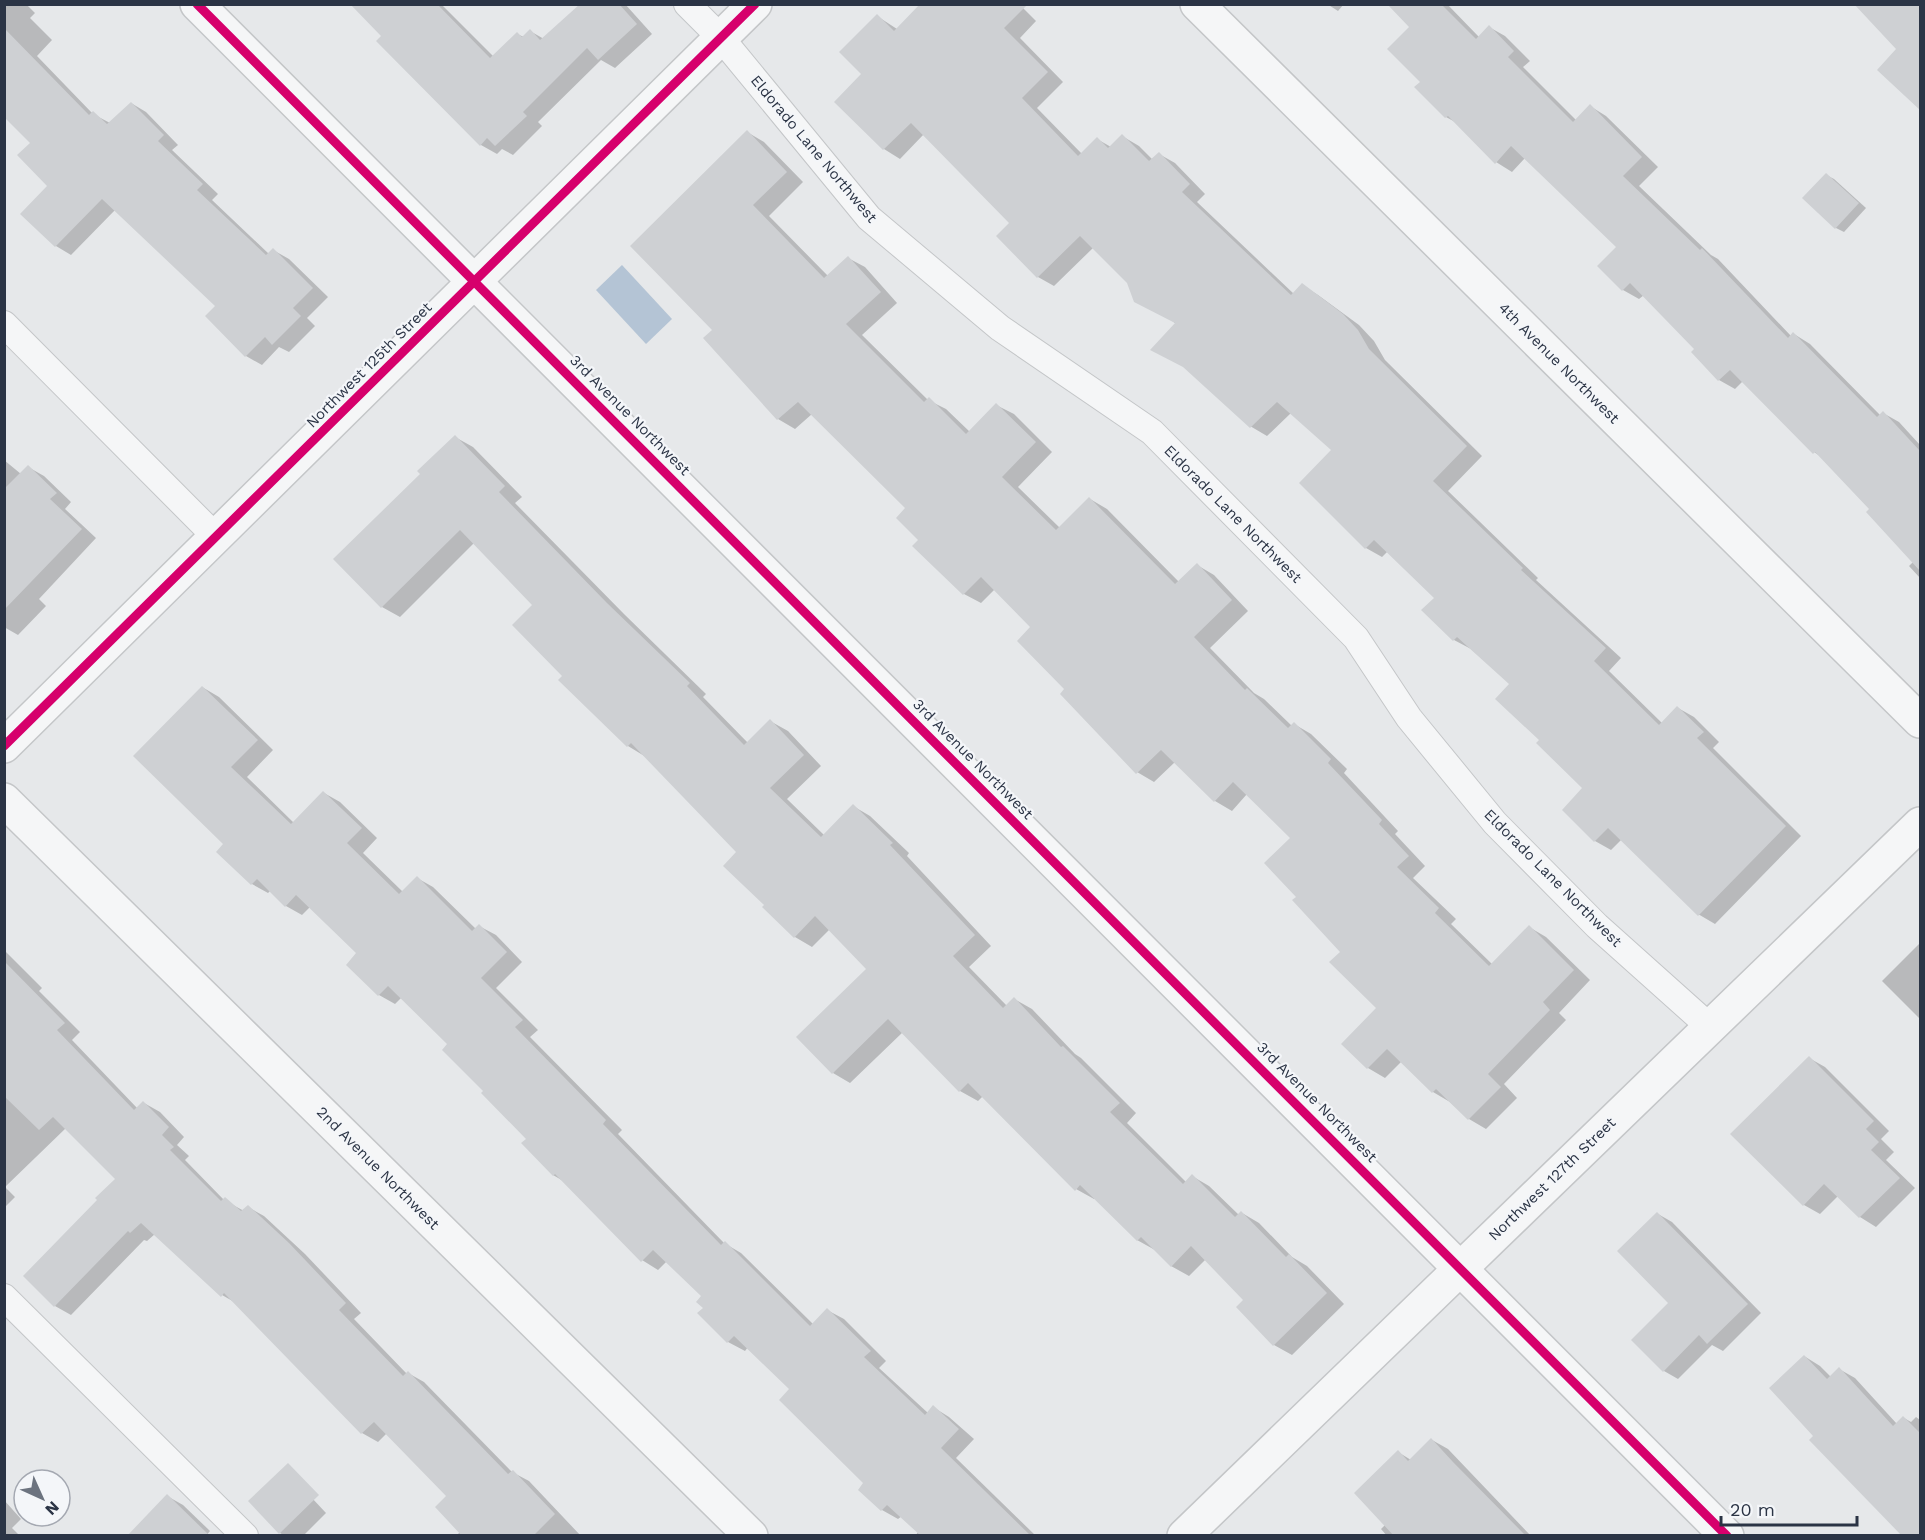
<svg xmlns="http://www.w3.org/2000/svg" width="1925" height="1540" viewBox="0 0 1925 1540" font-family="'Work Sans',sans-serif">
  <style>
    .water { fill: #b4c4d5 }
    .shadow { fill: #0003 }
    .building { fill: #ced0d3 }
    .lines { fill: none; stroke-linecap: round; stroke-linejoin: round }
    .service-casing { stroke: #c4c6c8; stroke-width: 28 }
    .minor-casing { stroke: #c4c6c8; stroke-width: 36 }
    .tertiary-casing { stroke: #c4c6c8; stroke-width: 36 }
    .service { stroke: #f5f6f7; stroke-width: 26 }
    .minor { stroke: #f5f6f7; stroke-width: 33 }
    .tertiary { stroke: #f5f6f7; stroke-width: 33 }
    .cycleway-casing { stroke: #f4f6f9; stroke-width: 13 }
    .cycleway { stroke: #d6006c; stroke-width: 9 }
    .labels { text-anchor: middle; stroke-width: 4.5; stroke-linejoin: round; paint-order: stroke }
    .street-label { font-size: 15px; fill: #2b3445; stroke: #f4f6f9 }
  </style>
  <rect width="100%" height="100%" fill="#e6e8ea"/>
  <polygon class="water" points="622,265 672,319 646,344 596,290"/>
  <g class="shadow">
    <polygon points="4,4 26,4 35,13 30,18 52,40 37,56 93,114 110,123 131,103 146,112 178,145 172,150 218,194 212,200 269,254 273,250 289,259 328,297 307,318 315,326 289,352 279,347 262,365 246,356 218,306 116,209 71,255 56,246 49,186 32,143 4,115"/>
    <polygon points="352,4 441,4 494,57 517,34 524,37 530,31 544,39 582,4 625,4 652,34 615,68 601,60 538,122 542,126 513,155 502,149 497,154 481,145 383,36"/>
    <polygon points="1019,4 1036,21 1020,38 1063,82 1037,108 1082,154 1097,139 1111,147 1122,136 1139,146 1153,160 1159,154 1175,163 1205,194 1197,202 1294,294 1302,285 1318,295 1359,325 1374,341 1385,360 1482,456 1448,491 1538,578 1536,580 1621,658 1609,671 1663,724 1678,708 1694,717 1719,742 1713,748 1801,836 1715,924 1698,914 1622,839 1611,850 1595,841 1584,788 1541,740 1511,684 1471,649 1454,640 1424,610 1436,598 1388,551 1382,557 1366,548 1301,483 1333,450 1291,413 1267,436 1250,426 1176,324 1128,283 1094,247 1054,286 1038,277 1011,223 924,134 900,159 884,149 836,102 863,74 877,16 897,29"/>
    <polygon points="1327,4 1344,4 1338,11"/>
    <polygon points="1389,4 1447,4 1479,37 1489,27 1505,36 1530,61 1523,67 1576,120 1590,106 1606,116 1658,167 1639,186 1711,255 1718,259 1791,336 1794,334 1810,344 1880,415 1883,413 1899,422 1920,445 1920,578 1909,566 1914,561 1871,510 1820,456 1814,452 1743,381 1735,389 1719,380 1696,349 1644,295 1639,299 1623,290 1618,247 1525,158 1512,172 1496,162 1457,123 1446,117 1416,87 1422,82 1412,27"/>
    <polygon points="1856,4 1920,4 1920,108 1879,70 1898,49"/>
    <polygon points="747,132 764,142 803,182 769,216 828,276 848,258 865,267 897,303 862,335 928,400 946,409 970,432 996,405 1014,414 1052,452 1018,487 1060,528 1090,499 1107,509 1179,582 1197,565 1214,575 1248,611 1210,648 1254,693 1264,699 1292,726 1294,724 1311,734 1347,769 1344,773 1398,831 1395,834 1425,866 1413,878 1456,919 1451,924 1493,965 1529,927 1546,937 1590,980 1559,1013 1566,1020 1504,1084 1517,1098 1486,1129 1469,1119 1450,1102 1433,1092 1402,1061 1385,1078 1368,1068 1378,1008 1342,952 1298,897 1292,838 1247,794 1232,811 1215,801 1175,762 1154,782 1137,772 1032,627 995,589 981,603 964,594 920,540 908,508 812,414 795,429 778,419 714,330"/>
    <polygon points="1826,175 1834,179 1866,208 1844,232 1836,228"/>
    <polygon points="455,437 473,447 522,497 515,503 624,614 706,694 703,697 748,743 770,721 788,731 821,766 787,799 824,835 853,806 870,816 909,853 907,856 991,946 969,967 1007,1006 1014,999 1032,1009 1075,1054 1081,1058 1136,1113 1127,1123 1186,1182 1192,1176 1209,1186 1239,1215 1242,1213 1259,1223 1292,1257 1307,1266 1344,1304 1292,1355 1274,1345 1238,1307 1245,1300 1206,1259 1189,1276 1171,1266 1155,1250 1137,1240 1095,1198 1094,1199 1076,1189 983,1096 978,1101 960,1091 903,1032 850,1083 833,1073 868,969 830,929 812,947 795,937 766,905 738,852 646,757 628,746 564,676 535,605 474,543 400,617 382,607 422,474"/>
    <polygon points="4,460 21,474 28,467 44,476 71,502 65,509 96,538 39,599 46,606 18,635 4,627"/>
    <polygon points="202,687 219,697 273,750 247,777 294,823 324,793 340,802 377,838 363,853 403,892 417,878 433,887 476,929 479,926 496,935 522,962 496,988 538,1030 530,1037 622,1130 618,1134 724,1243 741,1253 813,1324 827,1310 844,1319 886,1361 879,1368 928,1413 933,1407 949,1417 974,1439 956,1458 1036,1536 915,1536 919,1531 902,1516 898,1519 882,1510 860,1489 865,1483 792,1389 748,1347 745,1351 728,1342 699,1313 705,1308 703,1296 667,1261 658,1270 642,1260 565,1182 553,1175 528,1139 485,1091 450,1044 402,997 395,1004 379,995 358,953 310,907 302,915 286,906 271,890 268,893 252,884 226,844"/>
    <polygon points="1920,943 1920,1019 1882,981"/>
    <polygon points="4,950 42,988 39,991 80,1032 72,1040 138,1109 144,1103 160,1112 184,1137 177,1145 189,1156 185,1160 224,1200 244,1211 248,1207 264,1216 305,1254 361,1313 354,1319 407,1374 408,1373 424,1382 512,1472 529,1481 581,1536 456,1536 460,1532 448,1496 387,1433 378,1442 362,1433 236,1303 222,1295 155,1234 147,1241 144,1240 71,1315 55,1306 99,1200 117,1179 66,1128 5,1187 15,1197 4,1208"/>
    <polygon points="1809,1058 1825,1067 1889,1131 1881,1139 1894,1152 1886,1160 1915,1188 1876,1227 1860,1217 1838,1196 1820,1214 1804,1205"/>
    <polygon points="1658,1214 1672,1222 1761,1313 1723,1351 1712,1345 1678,1379 1664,1371 1670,1303"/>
    <polygon points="1804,1356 1820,1366 1831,1377 1839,1369 1855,1378 1897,1424 1904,1418 1911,1422 1916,1417 1920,1420 1920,1536 1904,1536 1815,1436"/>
    <polygon points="1432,1440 1448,1449 1531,1536 1387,1536 1381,1529 1386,1524 1398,1452 1411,1460"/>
    <polygon points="296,1481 326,1513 303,1536 285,1536 280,1533"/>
    <polygon points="167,1496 183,1505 210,1531 206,1536"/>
    <polygon points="4,1500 21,1519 12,1528 20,1536 4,1536"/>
  </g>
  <g class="building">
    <polygon points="350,4 437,4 490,58 517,32 522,37 530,29 540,40 580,4 619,4 637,24 598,60 587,48 523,112 527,116 495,146 487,138 480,146 376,41 381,36"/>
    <polygon points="920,4 1028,4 1004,28 1048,72 1022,98 1078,156 1097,137 1108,148 1122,134 1149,161 1159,152 1190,184 1182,192 1291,295 1302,283 1343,314 1358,330 1369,349 1467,446 1433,481 1523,568 1521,570 1606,648 1594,661 1659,725 1677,706 1704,732 1697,738 1786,826 1698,916 1608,828 1594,842 1562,810 1582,788 1536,743 1539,740 1495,699 1509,684 1457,637 1453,641 1421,610 1434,598 1374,540 1365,549 1299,483 1331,450 1277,402 1250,428 1183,367 1150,350 1175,323 1134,302 1127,283 1080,236 1037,278 996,236 1009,223 911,123 883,150 834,102 861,74 839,52 877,14 894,31"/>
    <polygon points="1387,4 1441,4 1476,39 1489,25 1514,51 1508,57 1573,122 1590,104 1642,157 1623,176 1700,250 1702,248 1788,338 1793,332 1877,417 1883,411 1920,451 1920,571 1866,512 1869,509 1815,452 1813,454 1730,370 1718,381 1691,352 1694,349 1630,283 1622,291 1597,266 1616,247 1511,146 1495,164 1448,116 1445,118 1414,87 1420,82 1387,49 1409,27"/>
    <polygon points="1854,4 1920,4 1920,110 1877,70 1896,49"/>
    <polygon points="4,28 89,115 93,111 107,124 131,102 164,135 158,141 203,184 197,190 266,255 273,248 313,288 293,308 301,316 272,345 265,337 245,357 205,316 215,306 102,199 55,247 20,214 47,186 17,155 30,143 4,117"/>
    <polygon points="747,130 787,172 753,205 824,278 848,256 881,292 846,324 924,402 929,397 966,434 996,403 1036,442 1002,477 1056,530 1089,497 1175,584 1197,563 1232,600 1194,637 1245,690 1247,688 1288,728 1294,722 1331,759 1328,763 1382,820 1379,824 1409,856 1397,867 1439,908 1435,913 1489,966 1529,925 1574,970 1543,1002 1550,1010 1488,1074 1501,1087 1468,1120 1436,1089 1432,1093 1387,1049 1367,1069 1341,1044 1376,1008 1329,962 1340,952 1292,900 1296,897 1264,863 1290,838 1233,782 1214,802 1161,750 1136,774 1060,694 1064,689 1017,641 1030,627 981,577 963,595 912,546 918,540 896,518 905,508 798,402 777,420 703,338 712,330 630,246"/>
    <polygon points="1826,173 1859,203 1835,229 1802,198"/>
    <polygon points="455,435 505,486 499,492 607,603 690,683 687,686 744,745 770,719 804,755 770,788 821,837 853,804 893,843 890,845 975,935 953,956 1003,1008 1014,997 1061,1047 1063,1046 1120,1103 1110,1112 1183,1184 1192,1174 1235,1217 1241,1211 1286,1257 1289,1254 1327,1293 1273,1346 1236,1307 1243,1300 1191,1246 1171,1267 1141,1237 1137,1241 1080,1185 1075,1191 968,1083 959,1092 888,1019 832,1074 796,1037 866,969 815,916 794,938 762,907 764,905 723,866 736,852 631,743 627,747 558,680 562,676 512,625 532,605 460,530 381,608 333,559 420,474 417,471"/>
    <polygon points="28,465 57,493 50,499 82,529 4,610 4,489"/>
    <polygon points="202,686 258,740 231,767 291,824 323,791 362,828 347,843 399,894 417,876 472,931 479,924 507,952 481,978 523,1020 515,1027 606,1120 603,1124 721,1245 725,1241 810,1326 827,1308 871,1351 864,1357 925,1415 933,1405 959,1429 941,1448 1031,1536 921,1536 887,1505 881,1511 858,1490 863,1483 779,1400 789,1389 734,1336 727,1343 697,1313 703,1308 696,1302 701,1296 653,1250 641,1262 555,1174 553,1176 521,1143 526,1139 481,1093 483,1091 442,1050 447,1044 388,986 378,996 346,965 356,953 296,895 285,907 257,879 251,885 216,852 223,844 133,756"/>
    <polygon points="4,961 65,1023 57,1030 134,1110 143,1101 169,1127 162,1135 174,1147 170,1150 221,1201 225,1197 241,1211 248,1205 289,1243 346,1303 339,1310 403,1376 408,1371 508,1474 513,1470 555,1514 533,1536 462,1536 435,1507 446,1496 374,1422 361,1434 224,1293 221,1297 141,1223 130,1233 128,1231 54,1307 23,1276 97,1200 95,1198 115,1179 53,1117 39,1130 4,1096"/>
    <polygon points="1809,1056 1874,1121 1866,1129 1879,1142 1871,1150 1900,1178 1859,1218 1824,1184 1803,1206 1730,1134"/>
    <polygon points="1657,1212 1748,1304 1707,1344 1699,1335 1663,1372 1631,1340 1668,1303 1617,1251"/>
    <polygon points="1804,1355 1827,1379 1839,1367 1893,1426 1903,1416 1920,1433 1920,1536 1902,1536 1809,1440 1813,1436 1769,1388"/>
    <polygon points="1431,1438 1453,1462 1526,1536 1394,1536 1354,1493 1398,1450 1408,1461"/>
    <polygon points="288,1463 319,1495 279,1534 248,1501"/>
    <polygon points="167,1494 210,1536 127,1536"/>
  </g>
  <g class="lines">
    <g class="service-casing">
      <g id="service">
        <polyline points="687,4 721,38 869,218 1000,328 1152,432 1356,638 1409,718 1495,823 1597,926 1711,1028"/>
        <polyline points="4,324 216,537"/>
        <polyline points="4,1297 245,1536"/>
      </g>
    </g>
    <g class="minor-casing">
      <g id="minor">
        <polyline points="1197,4 1920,721"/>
        <polyline points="4,800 751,1536"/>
        <polyline points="1184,1536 1920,824"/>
      </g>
    </g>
    <g class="tertiary-casing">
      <g id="tertiary">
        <polyline points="197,4 1727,1536"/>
        <polyline points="4,746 755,4"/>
      </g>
    </g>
    <use href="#service" class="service"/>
    <use href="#minor" class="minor"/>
    <use href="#tertiary" class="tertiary"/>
    <g class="cycleway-casing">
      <g id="cycleway">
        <polyline points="197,4 1727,1536"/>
        <polyline points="4,746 755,4"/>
      </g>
    </g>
    <use href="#cycleway" class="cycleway"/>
  </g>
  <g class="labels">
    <g class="street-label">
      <text transform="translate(814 149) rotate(50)" y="5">Eldorado Lane Northwest</text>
      <text transform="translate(1559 363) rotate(45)" y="5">4th Avenue Northwest</text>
      <text transform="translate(369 365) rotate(-45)" y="5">Northwest 125th Street</text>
      <text transform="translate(630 415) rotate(45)" y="5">3rd Avenue Northwest</text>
      <text transform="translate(1233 514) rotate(45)" y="5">Eldorado Lane Northwest</text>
      <text transform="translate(973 759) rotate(45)" y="5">3rd Avenue Northwest</text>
      <text transform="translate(1553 878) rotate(45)" y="5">Eldorado Lane Northwest</text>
      <text transform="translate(1317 1102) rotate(45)" y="5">3rd Avenue Northwest</text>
      <text transform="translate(378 1168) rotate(45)" y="5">2nd Avenue Northwest</text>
      <text transform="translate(1552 1179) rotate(-44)" y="5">Northwest 127th Street</text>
    </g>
  </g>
  <rect width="1925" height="1540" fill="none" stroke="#2b3445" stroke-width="12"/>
  <g transform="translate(42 1498) rotate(135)"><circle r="28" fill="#f4f6f9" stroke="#a4a8b1" stroke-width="1.5"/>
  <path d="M0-4.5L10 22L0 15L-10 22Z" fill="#6c737f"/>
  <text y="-9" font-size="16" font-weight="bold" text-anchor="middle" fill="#2b3445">N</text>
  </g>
  <path d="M1721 1516v9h136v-9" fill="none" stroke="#2b3445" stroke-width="3"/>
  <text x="1730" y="1516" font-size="18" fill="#2b3445" stroke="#f4f6f9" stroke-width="4.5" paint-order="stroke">20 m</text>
</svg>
